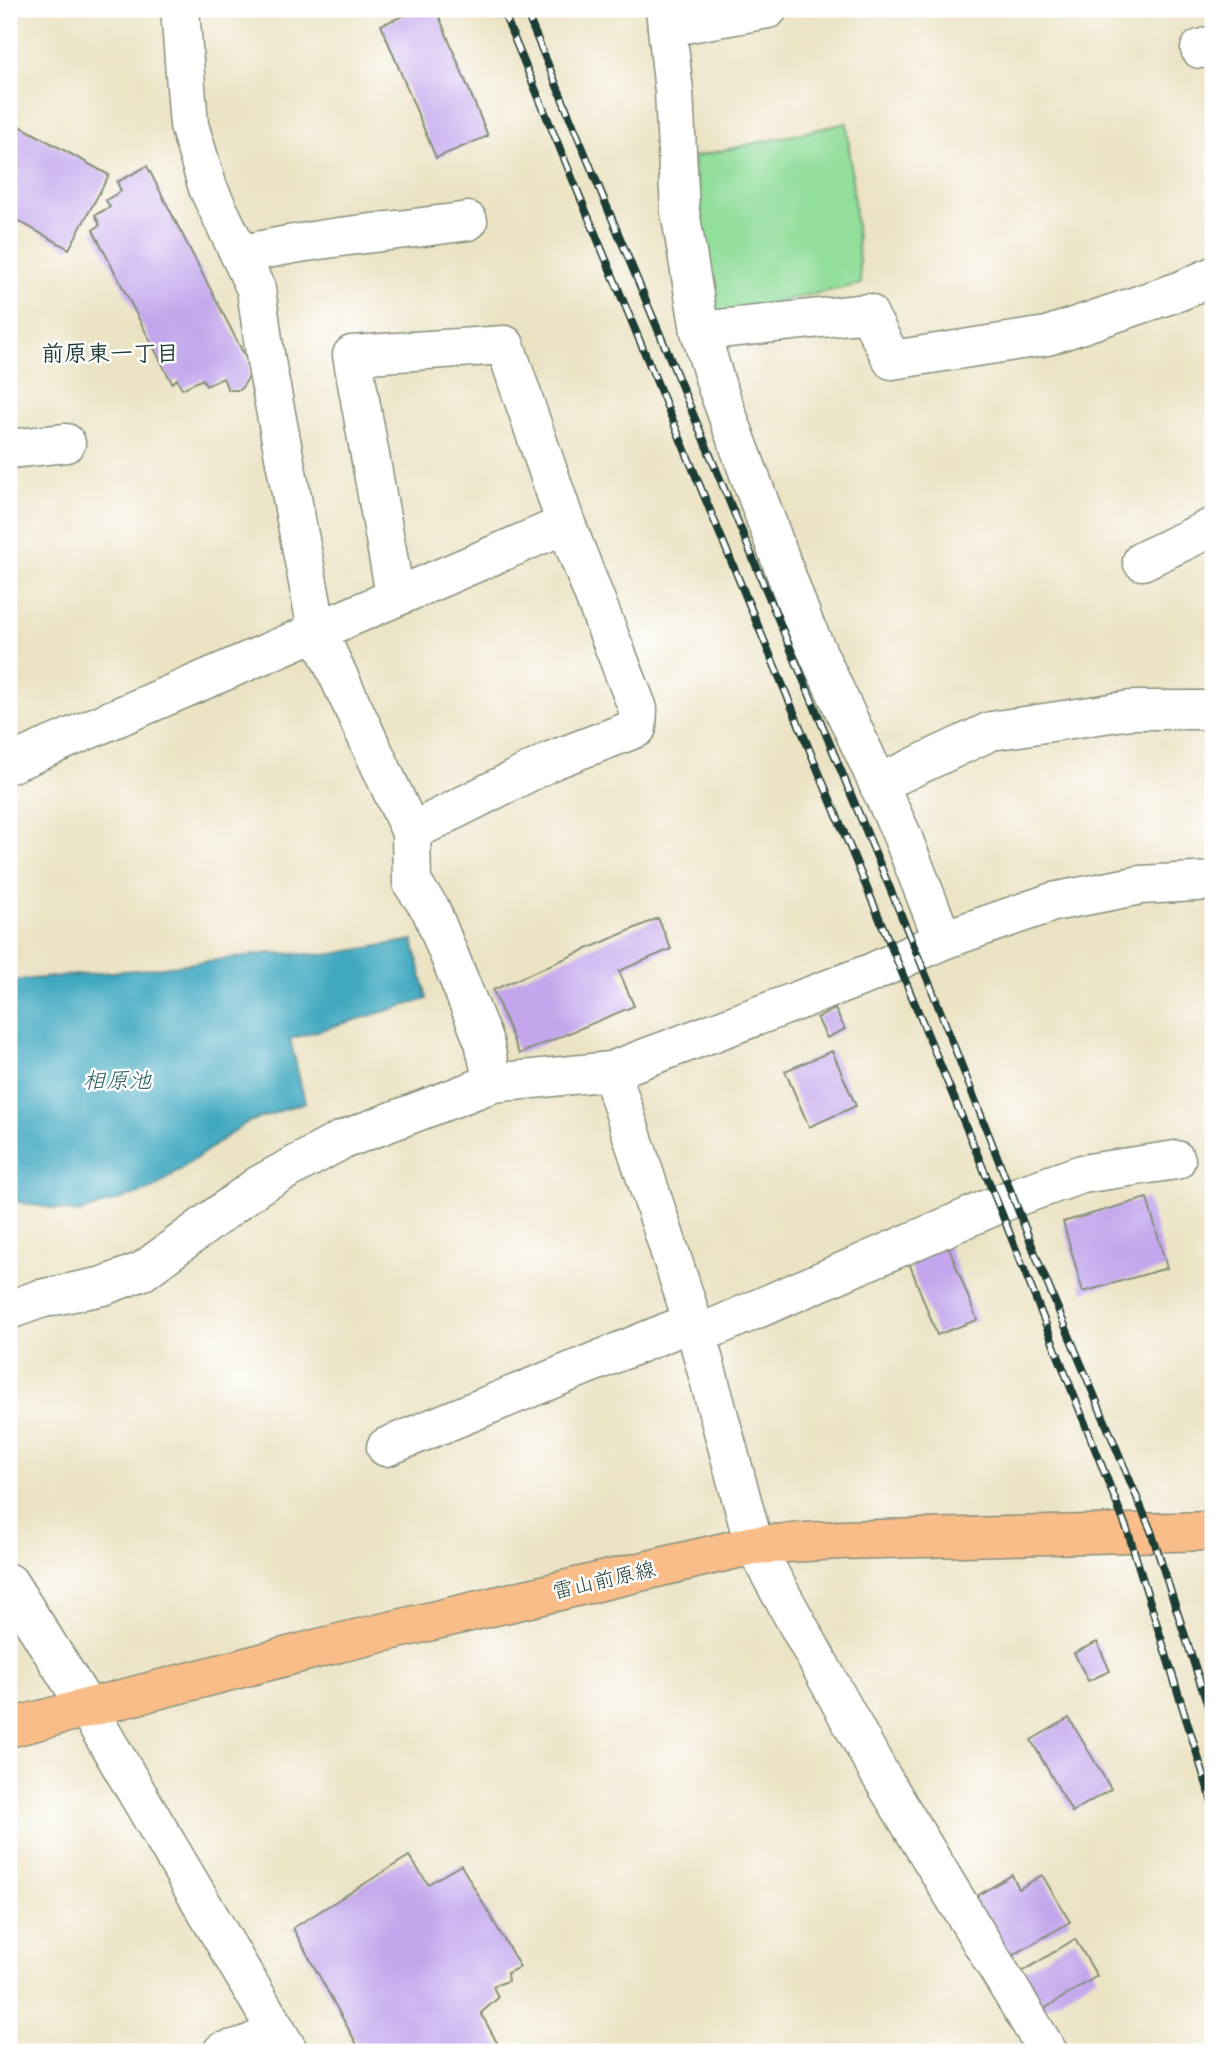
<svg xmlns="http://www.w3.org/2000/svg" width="1222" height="2061" viewBox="0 0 1222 2061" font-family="'Playpen Sans','Klee One',sans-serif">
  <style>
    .green { fill: #92de9b; stroke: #588e68; stroke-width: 2 }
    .water { fill: #40a8c0; stroke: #30727a; stroke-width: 2 }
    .building { fill: #c3a6ec }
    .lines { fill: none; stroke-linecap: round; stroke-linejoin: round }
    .minor-casing { stroke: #86907c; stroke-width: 41 }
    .major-casing { stroke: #86907c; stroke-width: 41 }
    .minor { stroke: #fff; stroke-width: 38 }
    .major { stroke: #f8bd89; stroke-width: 38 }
    .rail-casing { stroke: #1f3d34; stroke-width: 8 }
    .rail { stroke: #fff; stroke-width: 5; stroke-dasharray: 16; stroke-linecap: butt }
    .labels { text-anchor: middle; stroke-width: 5; stroke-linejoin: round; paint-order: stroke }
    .street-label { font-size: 21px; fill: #1f3d34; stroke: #fff }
    .neighbourhood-label { font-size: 23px; font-weight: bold; fill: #1f3d34; stroke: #fff }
    .water-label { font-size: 23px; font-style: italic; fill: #2b6265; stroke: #fff }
  </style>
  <rect width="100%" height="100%" fill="#fff"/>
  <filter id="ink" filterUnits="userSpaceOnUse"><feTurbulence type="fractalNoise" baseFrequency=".0143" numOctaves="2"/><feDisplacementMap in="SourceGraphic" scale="14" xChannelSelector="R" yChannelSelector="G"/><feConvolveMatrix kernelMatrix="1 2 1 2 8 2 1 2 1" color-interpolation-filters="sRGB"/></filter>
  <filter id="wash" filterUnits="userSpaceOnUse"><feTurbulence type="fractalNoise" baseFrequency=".00686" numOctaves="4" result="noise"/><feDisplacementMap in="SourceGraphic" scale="28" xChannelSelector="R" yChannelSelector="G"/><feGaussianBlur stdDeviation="1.57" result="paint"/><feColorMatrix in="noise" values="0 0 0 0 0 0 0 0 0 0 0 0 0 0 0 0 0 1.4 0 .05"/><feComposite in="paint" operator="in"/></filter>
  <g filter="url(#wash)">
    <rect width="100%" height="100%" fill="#ece3c4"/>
    <polygon class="green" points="847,123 861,284 715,315 693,157"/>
    <polygon class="water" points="413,940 427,999 290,1039 305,1102 246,1123 154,1188 78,1213 13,1201 9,1207 9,981 147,969 271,953 327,955"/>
    <g id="blocks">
      <g class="building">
        <polygon points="420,9 436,9 488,136 436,158 381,25"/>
        <polygon points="9,120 109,175 69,249 9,216"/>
        <polygon points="147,166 249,364 249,377 240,390 228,390 223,378 206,386 203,379 182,389 177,379 172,383 93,230 100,225 95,215 110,207 106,200 121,191 117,182"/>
        <polygon points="658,918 671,949 619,971 634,1006 519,1054 493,990"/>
        <polygon points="835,1009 845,1029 827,1038 817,1018"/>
        <polygon points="832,1051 856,1106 809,1127 785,1071"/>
        <polygon points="1147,1198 1167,1268 1083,1292 1063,1222"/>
        <polygon points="948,1245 977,1320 937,1335 908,1260"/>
        <polygon points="1097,1642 1110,1671 1088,1681 1074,1653"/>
        <polygon points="1069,1718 1111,1789 1072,1812 1031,1740"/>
        <polygon points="409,1856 428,1884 461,1865 520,1967 507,1973 508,1981 493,1986 498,1998 481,2013 502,2052 374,2052 371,2047 361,2052 293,1928"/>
        <polygon points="1012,1875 1019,1889 1042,1875 1070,1922 1005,1960 970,1900"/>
        <polygon points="1075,1939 1097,1976 1036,2014 1014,1977"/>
      </g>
    </g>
  </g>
  <g filter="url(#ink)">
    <use href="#blocks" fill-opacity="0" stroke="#86907c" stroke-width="2"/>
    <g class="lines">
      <g class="minor-casing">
        <g id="minor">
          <polyline points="180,9 189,125 208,188 256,289 266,361 317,630 411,832"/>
          <polyline points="665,9 674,92 680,211 700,331 717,387 804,623 901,833 943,940"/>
          <polyline points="667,27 768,9"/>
          <polyline points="1200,49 1213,45"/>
          <path d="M240,255C313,237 393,232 468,221"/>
          <polyline points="700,331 868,313 892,360 1047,336 1180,291 1213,276"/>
          <polyline points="9,449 66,443"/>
          <polyline points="1142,561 1213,527"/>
          <polyline points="395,595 352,355 505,345 566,524"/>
          <polyline points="9,764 566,524 638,709 637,728 553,760 411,832 412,883 431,910 484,1042 493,1083"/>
          <polyline points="878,784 991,731 1131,710 1213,710"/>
          <polyline points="611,1071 697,1335 754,1545 878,1771 1048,2052"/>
          <polyline points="9,1310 40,1299 103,1286 143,1271 259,1185 340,1141 493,1083 611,1071 871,973 943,940 1053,902 1141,885 1213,881"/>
          <polyline points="697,1335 1013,1198 1082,1174 1176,1160"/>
          <polyline points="386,1447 692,1322"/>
          <polyline points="9,1583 86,1706 289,2052"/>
          <polyline points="222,2052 245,2046 276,2032"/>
        </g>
      </g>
      <g class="major-casing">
        <polyline id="major" points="9,1728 343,1642 754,1545 840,1540 1213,1531"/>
      </g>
      <use href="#minor" class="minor"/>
      <use href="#major" class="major"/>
      <g class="rail-casing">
        <g id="rail">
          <polyline points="502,9 998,1204 1128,1532 1213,1805"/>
          <polyline points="525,9 930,985 1040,1266 1151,1531 1213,1722"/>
        </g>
      </g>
      <use href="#rail" class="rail"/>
    </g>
  </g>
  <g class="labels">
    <g class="street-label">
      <text transform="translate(604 1580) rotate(-13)" y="7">雷山前原線</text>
    </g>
    <g class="neighbourhood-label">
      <text x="110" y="361">前原東一丁目</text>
    </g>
    <g class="water-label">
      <text x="117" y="1088">相原池</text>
    </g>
  </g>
  <rect width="1222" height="2061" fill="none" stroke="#fff" stroke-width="35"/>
</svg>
